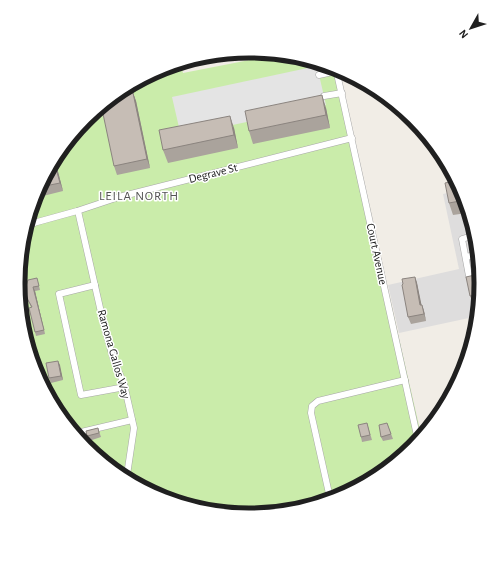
<svg xmlns="http://www.w3.org/2000/svg" width="499" height="566" viewBox="0 0 499 566" font-family="'Alegreya Sans',sans-serif">
  <style>
    .residential { fill: #dedddd }
    .grass { fill: #caecaa }
    .parking { fill: #e4e4e4 }
    .lines { fill: none; stroke-linecap: round; stroke-linejoin: round }
    .minor-casing { stroke: #a7a7a7; stroke-width: 7 }
    .minor { stroke: #fff; stroke-width: 6 }
    .wall { fill: #aaa39c }
    .shaded-wall { fill: #8b847f }
    .building { fill: #c6bdb5; stroke: #8b847f }
    .labels { text-anchor: middle; stroke-width: 3; stroke-linejoin: round; paint-order: stroke }
    .street-label { font-size: 12px; fill: #202020; stroke: #fff }
    .neighbourhood-label { font-size: 13px; letter-spacing: 1px; fill: #535353; stroke: #fff }
    .rim { fill: none; stroke: #202020; stroke-width: 5 }
  </style>
  <rect width="100%" height="100%" fill="#f1ede6"/>
  <polygon class="residential" points="461,190 463,195 481,283 472,329 469,318 399,333 388,285 459,269 443,194"/>
  <polygon class="grass" points="270,56 337,69 421,434 413,447 338,497 249,514 161,497 86,447 36,371 18,283 36,194 86,119 161,69 181,65 183,73"/>
  <polygon class="parking" points="317,66 326,105 181,136 172,97"/>
  <g class="lines">
    <g class="minor-casing">
      <g id="minor">
        <polyline points="336,69 418,440"/>
        <polyline points="319,75 337,71"/>
        <polyline points="324,96 342,93"/>
        <polyline points="78,211 103,321 113,358 124,384 134,428 127,475"/>
        <polyline points="32,214 34,223"/>
        <polyline points="30,224 77,211 119,197 352,138"/>
        <polyline points="472,236 462,239 469,276 479,274"/>
        <polyline points="466,257 475,255"/>
        <polyline points="95,285 59,294 81,395 125,387"/>
        <polyline points="77,433 132,420"/>
        <polyline points="330,498 311,413 312,406 318,401 405,380"/>
      </g>
    </g>
    <use href="#minor" class="minor"/>
  </g>
  <g class="wall">
    <polygon points="133,93 136,101 150,168 117,175 114,166"/>
    <polygon points="326,108 330,128 253,144 249,131"/>
    <polygon points="234,128 238,148 168,163 163,150"/>
    <polygon points="56,164 63,191 35,198 36,194"/>
    <polygon points="463,195 467,213 453,215 449,203"/>
    <polygon points="415,277 417,283 421,305 422,305 424,311 426,321 411,324 408,317 403,284"/>
    <polygon points="38,282 40,290 35,291 45,334 36,336 35,332 31,307 24,293"/>
    <polygon points="481,283 477,304 473,304 470,296"/>
    <polygon points="58,361 63,380 51,383 49,378"/>
    <polygon points="367,423 372,440 362,442 361,437"/>
    <polygon points="387,423 393,439 383,441 381,437"/>
    <polygon points="98,428 101,437 89,441 86,431"/>
  </g>
  <g class="shaded-wall">
    <polygon points="133,93 136,101 150,168 147,159"/>
    <polygon points="322,95 326,108 330,128 326,115"/>
    <polygon points="230,116 234,128 238,148 234,135"/>
    <polygon points="56,164 63,191 60,183 55,165"/>
    <polygon points="415,277 417,283 423,312 420,305"/>
    <polygon points="33,287 35,291 45,334 44,330"/>
    <polygon points="422,305 424,311 426,321 424,314"/>
    <polygon points="58,361 60,365 63,380 61,376"/>
  </g>
  <g class="building">
    <polygon points="133,93 147,159 114,166 102,109 122,95"/>
    <polygon points="322,95 326,115 249,131 245,111"/>
    <polygon points="230,116 234,135 163,150 159,130"/>
    <polygon points="55,165 60,183 40,187"/>
    <polygon points="454,181 463,195 465,200 449,203 445,183"/>
    <polygon points="479,274 481,283 479,294 470,296 466,277"/>
    <polygon points="415,277 420,305 422,305 424,314 408,317 402,285 403,284 402,279"/>
    <polygon points="37,278 39,286 33,287 44,330 35,332 29,308 32,307 24,293 28,280"/>
    <polygon points="58,361 61,376 49,378 46,363"/>
    <polygon points="367,423 370,435 361,437 358,425"/>
    <polygon points="387,423 391,434 381,437 379,425"/>
    <polygon points="98,428 99,433 87,436 86,431"/>
  </g>
  <g class="labels">
    <g class="street-label">
      <text transform="translate(213 173) rotate(-14)" y="4">Degrave St</text>
      <text transform="translate(377 254) rotate(78)" y="4">Court Avenue</text>
      <text transform="translate(114 354) rotate(74)" y="4">Ramona Gallos Way</text>
    </g>
    <g class="neighbourhood-label">
      <text x="139" y="200">LEILA NORTH</text>
    </g>
  </g>
  <path d="M0 0H499V566H0ZM249 58H250A224 224 0 0 1 474 282V284A224 224 0 0 1 250 508H249A224 224 0 0 1 25 284V282A224 224 0 0 1 249 58Z" fill="#fff" fill-rule="evenodd"/>
  <path class="rim" d="M249 58H250A224 224 0 0 1 474 282V284A224 224 0 0 1 250 508H249A224 224 0 0 1 25 284V282A224 224 0 0 1 249 58Z"/>
  <g transform="translate(471 28) rotate(231)" stroke="#ffffff" stroke-width="3" paint-order="stroke">
  <path d="M0-3L7 15L0 10L-7 15Z" fill="#202020"/>
  <text y="-6" font-size="11" font-weight="bold" text-anchor="middle" fill="#202020">N</text>
  </g>
</svg>
